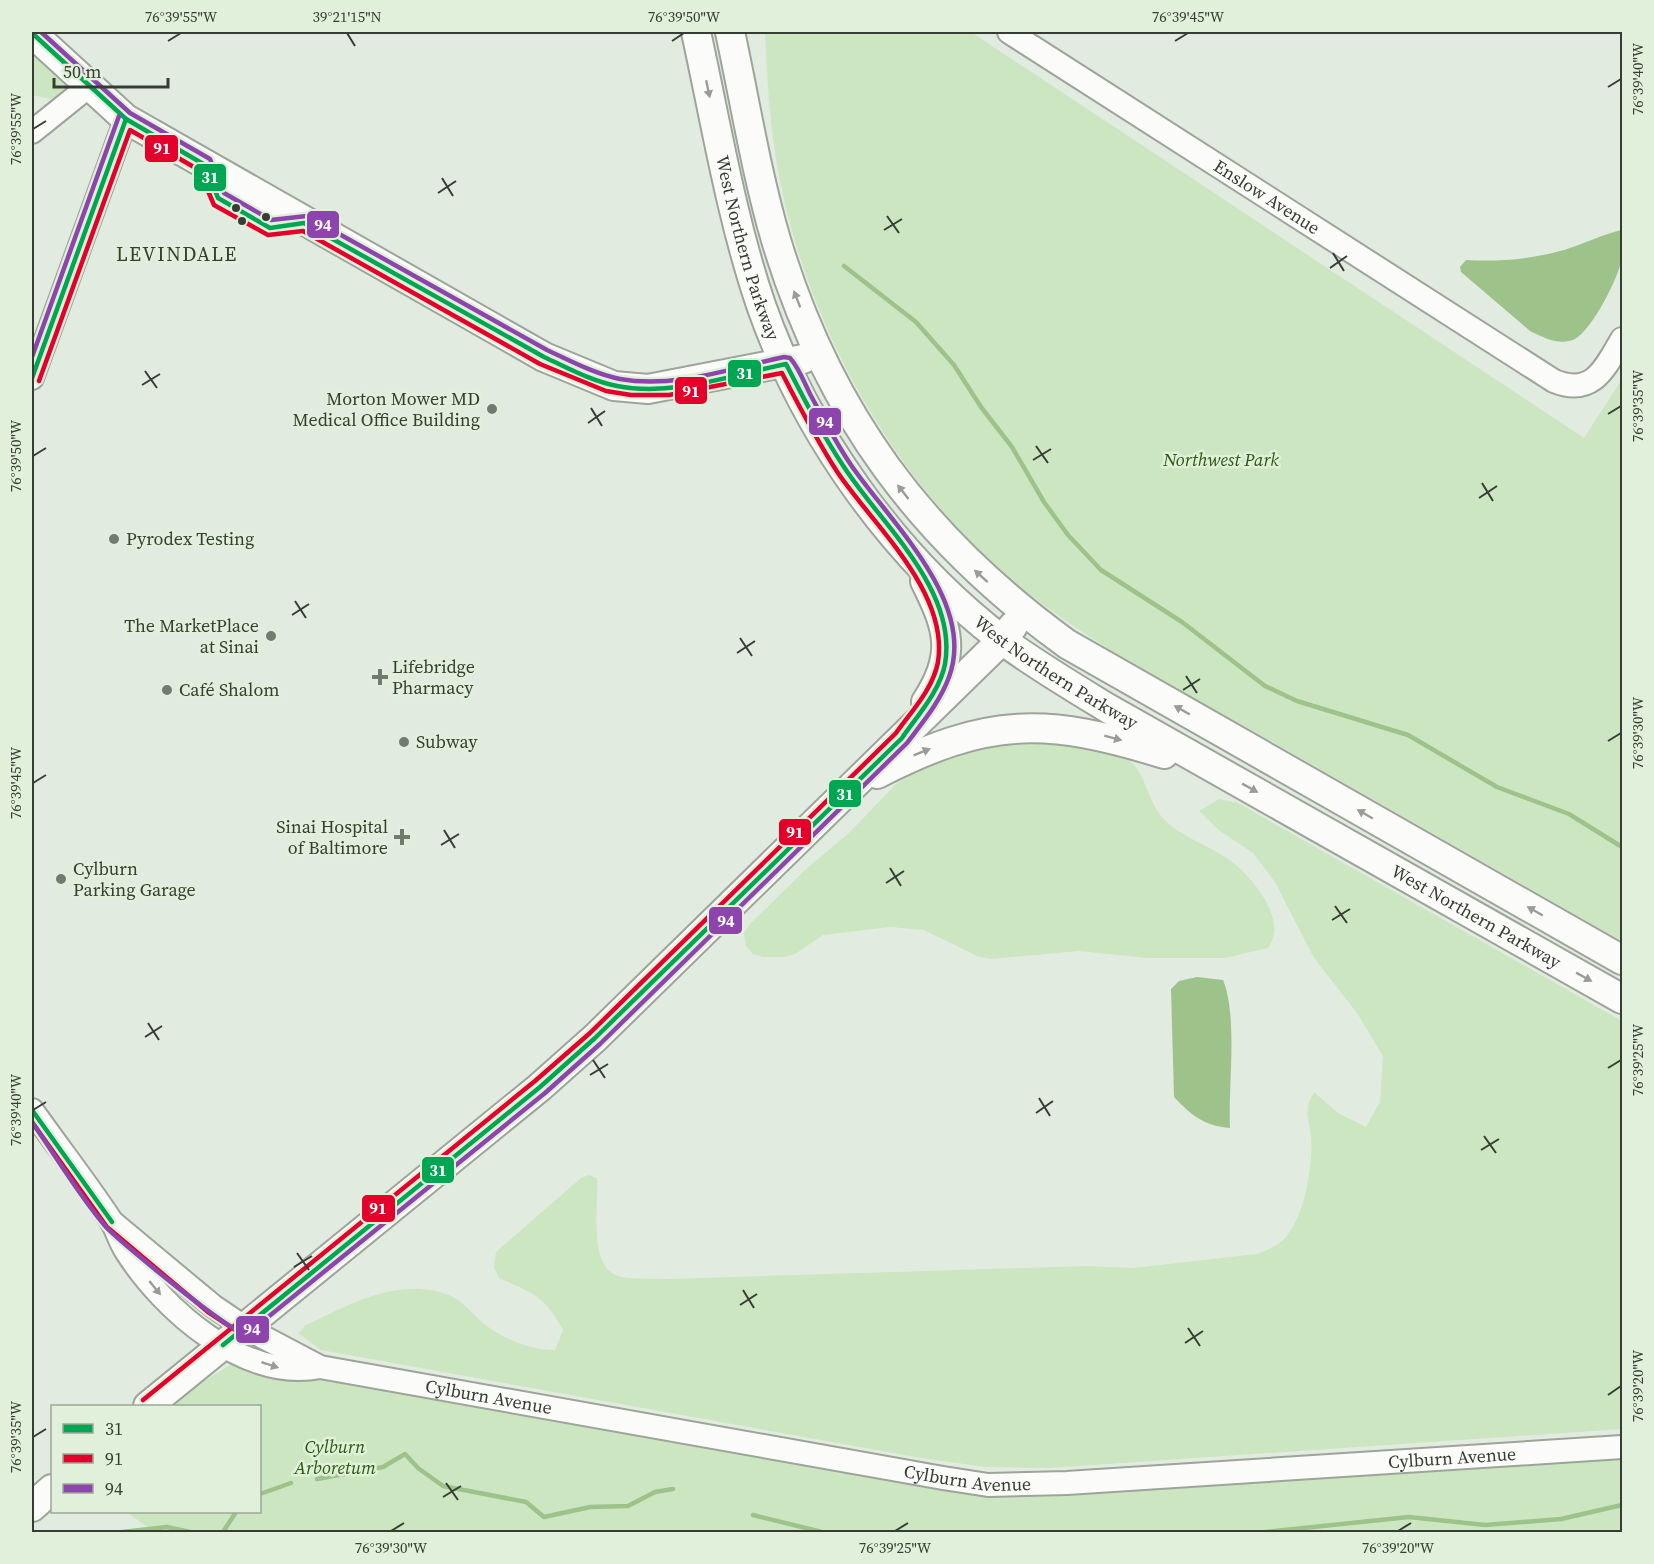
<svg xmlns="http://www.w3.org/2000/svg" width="1654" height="1564" viewBox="0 0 1654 1564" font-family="'Source Serif 4',serif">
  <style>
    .green { fill: #cce6c1 }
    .water { fill: #9dc38b }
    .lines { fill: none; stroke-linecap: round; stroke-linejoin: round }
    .stream { stroke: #9dc38b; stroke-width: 4.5 }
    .minor-casing { stroke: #9da49a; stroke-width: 26 }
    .major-casing { stroke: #9da49a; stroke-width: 32 }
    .minor { stroke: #fbfcfa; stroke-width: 22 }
    .major { stroke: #fbfcfa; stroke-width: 28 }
    .bus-1-casing { stroke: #e0f0da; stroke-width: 9 }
    .bus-2-casing { stroke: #e0f0da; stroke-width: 9 }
    .bus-3-casing { stroke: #e0f0da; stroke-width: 9 }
    .bus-1 { stroke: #00a651; stroke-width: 4.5 }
    .bus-2 { stroke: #e4002b; stroke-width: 4.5 }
    .bus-3 { stroke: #8e44ad; stroke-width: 4.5 }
    .oneway { fill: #999c97 }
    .ticks { fill: none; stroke: #373d34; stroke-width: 2 }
    .bus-dot { fill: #373d34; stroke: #e0f0da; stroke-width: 2 }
    .poi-dot { fill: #737a70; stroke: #e0f0da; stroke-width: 2 }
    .labels { text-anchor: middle; stroke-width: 5; stroke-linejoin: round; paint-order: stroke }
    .street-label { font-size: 18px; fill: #373d34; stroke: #e0f0da }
    .poi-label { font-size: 18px; fill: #373d34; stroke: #e0f0da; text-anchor: start }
    .park-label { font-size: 18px; font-style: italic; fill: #2a5909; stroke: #e0f0da }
    .neighbourhood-label { font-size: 20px; letter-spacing: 1.5px; fill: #373d34; stroke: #e0f0da }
    .line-badge { stroke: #e0f0da; stroke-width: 2 }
    .badge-label { font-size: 16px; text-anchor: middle; font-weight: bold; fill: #fff }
    .neatline { fill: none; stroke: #373d34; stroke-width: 2 }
    .ticks-label { font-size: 15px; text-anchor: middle; fill: #373d34 }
  </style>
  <rect width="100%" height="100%" fill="#e2ebdf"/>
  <g class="green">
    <path d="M765,32H971L1584,438L1622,379V941C1506,875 1390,809 1274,743C1186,694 1096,648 1018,585C892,481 802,319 776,158C769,116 767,74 765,32Z"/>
    <polygon points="32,48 66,81 67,87 52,99 32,95"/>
    <path d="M1061,742C1082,746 1114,747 1131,762C1146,776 1149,803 1163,818C1183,840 1215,846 1237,866C1257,884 1287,921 1268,948L1225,958H1147L1079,951L991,959L977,956L924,930L890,927L823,935L795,954L785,957H763L753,954L746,946L744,933L750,924L805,870L850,832L897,783L916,771L974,744L1006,746Z"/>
    <path d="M1219,799L1238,803L1622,1021V1429L1049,1468L986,1467L921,1458L321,1350L298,1333L306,1325C351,1304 400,1275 451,1296C463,1301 473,1315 483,1323C503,1339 530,1350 555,1350L563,1330C545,1296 533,1293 499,1278L494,1267L496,1252L581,1178L589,1175L597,1178C599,1202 587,1266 618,1276C633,1280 653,1278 669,1279L1086,1266L1133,1268L1257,1254C1267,1250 1277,1247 1285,1238C1305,1216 1313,1165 1311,1137C1309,1116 1303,1112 1314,1092L1338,1113L1366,1127L1380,1102L1383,1056L1357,1013L1314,958L1275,882L1253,853L1220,831L1199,811Z"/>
    <polygon points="232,1364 954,1492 1003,1497 1622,1456 1622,1532 155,1532 126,1512 260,1512 260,1406 171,1406 197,1385"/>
  </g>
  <g class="water">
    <path d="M1622,230C1623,239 1624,250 1622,258C1619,277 1592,330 1575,339C1560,346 1544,338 1530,331L1461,272L1460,267L1466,260C1499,262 1533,259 1564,250C1584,244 1603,234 1622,230Z"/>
    <path d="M1197,977L1223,980C1238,1016 1228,1087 1230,1128C1204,1126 1191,1115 1174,1097L1171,989L1179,981Z"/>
  </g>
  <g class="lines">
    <g class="stream">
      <polyline points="844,266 916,322 954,365 981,407 1012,447 1044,502 1068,535 1101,570 1182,622 1265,686 1297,701 1408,735 1497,787 1569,814 1622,847"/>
      <polyline points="317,1479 383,1467 405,1454 418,1468 443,1486 526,1502 544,1517 590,1507 628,1506 655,1492 673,1489"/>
      <polyline points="260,1494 291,1483"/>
      <polyline points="753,1515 822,1532"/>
      <polyline points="122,1532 167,1527 190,1532"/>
      <polyline points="223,1532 236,1512"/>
      <polyline points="1265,1532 1409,1517 1485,1525 1561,1519 1622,1505"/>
    </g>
    <g class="minor-casing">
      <g id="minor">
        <path id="s1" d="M1009,32L1554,381C1593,397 1605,368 1622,339"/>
        <polyline points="32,132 88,87"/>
        <polyline points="32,378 126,119"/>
        <path d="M32,1110C58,1147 87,1184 112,1222C117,1231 120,1242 126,1251C163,1310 245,1382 320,1367"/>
        <path id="s2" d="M112,1222L213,1306L244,1327L320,1367L943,1478L988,1485L1067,1483L1622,1447"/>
      </g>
    </g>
    <g class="major-casing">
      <g id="major">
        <path id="s3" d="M696,32C716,123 731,217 761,305C806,434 894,557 1002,640C1036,665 1073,687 1109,709L1622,999"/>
        <path d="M730,32C745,101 756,172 776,240C828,413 921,538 1067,644L1622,960"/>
        <polyline points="32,33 126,119 544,357 614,386 648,389 803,359"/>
        <path d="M925,581C949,629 957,655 926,702"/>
        <path d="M877,774C988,717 1046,717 1164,754"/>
        <polyline points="148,1406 540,1087 595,1038 1002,640 1013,626"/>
        <polyline points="32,1507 52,1489"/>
      </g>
    </g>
    <use href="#minor" class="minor"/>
    <use href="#major" class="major"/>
    <g class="bus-1-casing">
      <g id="bus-1">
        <path d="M32,33L126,119L205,165L218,198L270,228L304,223L544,357C568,368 591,381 617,386C672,397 732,375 786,364C804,399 822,434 844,467C881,524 958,590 945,664C940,691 917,716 902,738L595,1038L540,1087L223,1345"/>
        <polyline points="32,378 126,119"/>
        <polyline points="32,1110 112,1222"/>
      </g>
    </g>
    <g class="bus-2-casing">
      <g id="bus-2">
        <path d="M39,381L130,130L199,170L214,205L268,235L303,231L540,364L606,391L631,395H669L782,373C799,406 817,441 838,473C874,526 949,592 938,662C933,689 911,712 896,733L590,1033L535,1081L143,1400"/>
        <polyline points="32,1122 107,1227 208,1312 240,1333"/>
      </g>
    </g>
    <g class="bus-3-casing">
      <g id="bus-3">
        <polyline points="32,357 119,116"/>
        <path d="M32,1122C55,1155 80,1197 106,1227C120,1242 234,1336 247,1334L545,1093L600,1044L907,743C922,723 940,702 949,677C977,602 890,522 851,465C836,443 823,418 810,394C804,382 799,368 790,358L784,357C732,368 674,389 620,379C595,374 571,361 547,350L307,216L271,220L224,193L210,159L130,113L41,32"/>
      </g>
    </g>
    <use href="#bus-1" class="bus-1"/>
    <use href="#bus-2" class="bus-2"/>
    <use href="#bus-3" class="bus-3"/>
  </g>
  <defs><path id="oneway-solid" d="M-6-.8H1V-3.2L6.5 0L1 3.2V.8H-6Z" transform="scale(1.5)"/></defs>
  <g class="oneway">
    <use href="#oneway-solid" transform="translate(708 89) rotate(78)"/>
    <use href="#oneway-solid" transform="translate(797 299) rotate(-111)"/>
    <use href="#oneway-solid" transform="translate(903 492) rotate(-128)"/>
    <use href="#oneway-solid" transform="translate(981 576) rotate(-138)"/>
    <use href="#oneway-solid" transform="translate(1182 710) rotate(-150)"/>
    <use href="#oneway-solid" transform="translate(1113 738) rotate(15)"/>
    <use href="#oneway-solid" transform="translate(922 752) rotate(-22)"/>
    <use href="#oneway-solid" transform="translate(1250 788) rotate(29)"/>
    <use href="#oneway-solid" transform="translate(1365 814) rotate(-150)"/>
    <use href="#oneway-solid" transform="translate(1535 911) rotate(-150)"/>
    <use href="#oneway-solid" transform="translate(1584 977) rotate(29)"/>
    <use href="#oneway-solid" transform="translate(155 1288) rotate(51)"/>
    <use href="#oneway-solid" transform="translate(270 1365) rotate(18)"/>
  </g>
  <path class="ticks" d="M347,33L355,46M168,41L181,33M672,41L684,33M1175,41L1188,33M1608,87L1621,79M33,129L46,121M442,178L453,196M438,193L456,181M887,216L899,233M884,230L902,219M1333,253L1344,271M1330,268L1347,256M145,371L157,388M142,385L160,374M591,408L602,426M1608,414L1621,406M588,423L605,411M1036,446L1048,463M33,456L46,448M1033,460L1051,449M1482,483L1493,501M1479,498L1497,486M295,601L306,618M292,615L309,604M740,638L752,656M737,653L755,641M1186,676L1197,693M1183,690L1200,679M1608,741L1621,733M33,783L46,775M444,830L455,848M441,845L459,834M890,868L901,886M886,883L904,871M1335,906L1347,923M1332,920L1350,909M148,1023L159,1040M145,1037L162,1026M593,1060L605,1078M1608,1068L1621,1060M590,1075L608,1064M1039,1098L1050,1116M33,1110L46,1102M1036,1113L1053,1101M1484,1136L1496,1153M1481,1150L1499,1139M297,1253L309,1270M294,1267L312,1256M743,1290L754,1308M740,1305L757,1294M1188,1328L1200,1346M1185,1343L1203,1331M1608,1395L1621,1386M33,1437L46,1429M446,1483L458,1500M443,1497L461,1486M391,1531L404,1523M895,1531L908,1523M1398,1531L1411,1523"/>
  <g class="bus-dot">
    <circle cx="236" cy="208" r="5"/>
    <circle cx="266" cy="217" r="5"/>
    <circle cx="242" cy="221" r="5"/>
  </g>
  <g class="poi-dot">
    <circle cx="492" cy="409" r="6"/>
    <circle cx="114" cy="539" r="6"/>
    <circle cx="271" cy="636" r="6"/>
    <path d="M377 668h6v6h6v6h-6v6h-6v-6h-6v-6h6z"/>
    <circle cx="167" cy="690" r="6"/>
    <circle cx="404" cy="742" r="6"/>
    <path d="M399 828h6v6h6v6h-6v6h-6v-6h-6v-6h6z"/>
    <circle cx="61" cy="879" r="6"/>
  </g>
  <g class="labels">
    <g class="street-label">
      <text dy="6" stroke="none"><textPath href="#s1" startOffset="306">Enslow Avenue</textPath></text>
      <text dy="6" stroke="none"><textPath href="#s3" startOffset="222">West Northern Parkway</textPath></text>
      <text dy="6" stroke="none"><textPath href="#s3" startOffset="762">West Northern Parkway</textPath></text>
      <text dy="6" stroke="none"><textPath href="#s3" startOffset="1248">West Northern Parkway</textPath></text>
      <text dy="6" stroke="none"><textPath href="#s2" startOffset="426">Cylburn Avenue</textPath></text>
      <text dy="6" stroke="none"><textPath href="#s2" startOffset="1398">Cylburn Avenue</textPath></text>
      <text dy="6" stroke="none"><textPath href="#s2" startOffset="912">Cylburn Avenue</textPath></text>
    </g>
    <g class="poi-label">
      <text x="480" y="405" text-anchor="end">Morton Mower MD<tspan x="480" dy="21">Medical Office Building</tspan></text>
      <text x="126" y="545">Pyrodex Testing</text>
      <text x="259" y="632" text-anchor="end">The MarketPlace<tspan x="259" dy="21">at Sinai</tspan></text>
      <text x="392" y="673">Lifebridge<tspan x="392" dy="21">Pharmacy</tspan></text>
      <text x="179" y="696">Café Shalom</text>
      <text x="416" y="748">Subway</text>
      <text x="388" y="833" text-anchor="end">Sinai Hospital<tspan x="388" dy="21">of Baltimore</tspan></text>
      <text x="73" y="875">Cylburn<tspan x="73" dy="21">Parking Garage</tspan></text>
    </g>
    <g class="park-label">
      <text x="1221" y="466">Northwest Park</text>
      <text x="335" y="1453">Cylburn<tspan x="335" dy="21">Arboretum</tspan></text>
    </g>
    <g class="neighbourhood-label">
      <text x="177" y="261">LEVINDALE</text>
    </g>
  </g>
  <g class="line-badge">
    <rect x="144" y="134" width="35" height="29" rx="6" fill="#e4002b"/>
    <rect x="193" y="163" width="34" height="29" rx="6" fill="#00a651"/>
    <rect x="306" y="210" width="34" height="29" rx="6" fill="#8e44ad"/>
    <rect x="727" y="359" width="35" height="29" rx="6" fill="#00a651"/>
    <rect x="674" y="376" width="34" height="29" rx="6" fill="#e4002b"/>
    <rect x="808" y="407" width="34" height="29" rx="6" fill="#8e44ad"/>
    <rect x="828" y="779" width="34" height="29" rx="6" fill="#00a651"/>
    <rect x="778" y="818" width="34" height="28" rx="6" fill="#e4002b"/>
    <rect x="708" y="906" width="35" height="29" rx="6" fill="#8e44ad"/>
    <rect x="421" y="1156" width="34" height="28" rx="6" fill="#00a651"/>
    <rect x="361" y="1194" width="35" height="29" rx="6" fill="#e4002b"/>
    <rect x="235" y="1315" width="35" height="29" rx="6" fill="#8e44ad"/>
  </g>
  <g class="badge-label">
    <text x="162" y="154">91</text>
    <text x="210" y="183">31</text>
    <text x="323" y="231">94</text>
    <text x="745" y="379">31</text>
    <text x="691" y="397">91</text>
    <text x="825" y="428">94</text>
    <text x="845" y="800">31</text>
    <text x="795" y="838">91</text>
    <text x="726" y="927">94</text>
    <text x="438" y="1176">31</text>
    <text x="378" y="1214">91</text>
    <text x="252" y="1335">94</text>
  </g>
  <rect width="1654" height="1564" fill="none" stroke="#e0f0da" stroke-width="66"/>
  <rect x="51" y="1405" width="210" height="108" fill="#e0f0da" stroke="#9ca898" stroke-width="1.5"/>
  <rect x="63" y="1424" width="30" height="9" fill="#00a651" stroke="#9ca898" stroke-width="1.5"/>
  <text x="105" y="1435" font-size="18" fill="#373d34">31</text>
  <rect x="63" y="1454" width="30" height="9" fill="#e4002b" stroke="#9ca898" stroke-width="1.5"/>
  <text x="105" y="1465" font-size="18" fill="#373d34">91</text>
  <rect x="63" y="1484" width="30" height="9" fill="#8e44ad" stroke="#9ca898" stroke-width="1.5"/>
  <text x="105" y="1495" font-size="18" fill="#373d34">94</text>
  <path d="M54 78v9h114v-9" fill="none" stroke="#373d34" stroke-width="3"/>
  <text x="63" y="78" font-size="18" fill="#373d34" stroke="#e0f0da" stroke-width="4.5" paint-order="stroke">50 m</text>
  <rect x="33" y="33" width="1588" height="1498" class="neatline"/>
  <g class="ticks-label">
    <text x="181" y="22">76°39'55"W</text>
    <text x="347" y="22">39°21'15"N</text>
    <text x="684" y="22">76°39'50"W</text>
    <text x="1188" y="22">76°39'45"W</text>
    <text transform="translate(1638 79) rotate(-90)" y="5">76°39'40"W</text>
    <text transform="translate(16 129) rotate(-90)" y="5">76°39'55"W</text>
    <text transform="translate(1638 406) rotate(-90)" y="5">76°39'35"W</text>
    <text transform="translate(16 456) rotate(-90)" y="5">76°39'50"W</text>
    <text transform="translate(1638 733) rotate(-90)" y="5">76°39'30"W</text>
    <text transform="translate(16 783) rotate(-90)" y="5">76°39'45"W</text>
    <text transform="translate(1638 1060) rotate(-90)" y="5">76°39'25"W</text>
    <text transform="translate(16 1110) rotate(-90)" y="5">76°39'40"W</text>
    <text transform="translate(1638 1386) rotate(-90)" y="5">76°39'20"W</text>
    <text transform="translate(16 1437) rotate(-90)" y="5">76°39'35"W</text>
    <text x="391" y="1553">76°39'30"W</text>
    <text x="895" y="1553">76°39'25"W</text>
    <text x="1398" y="1553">76°39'20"W</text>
  </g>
</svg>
